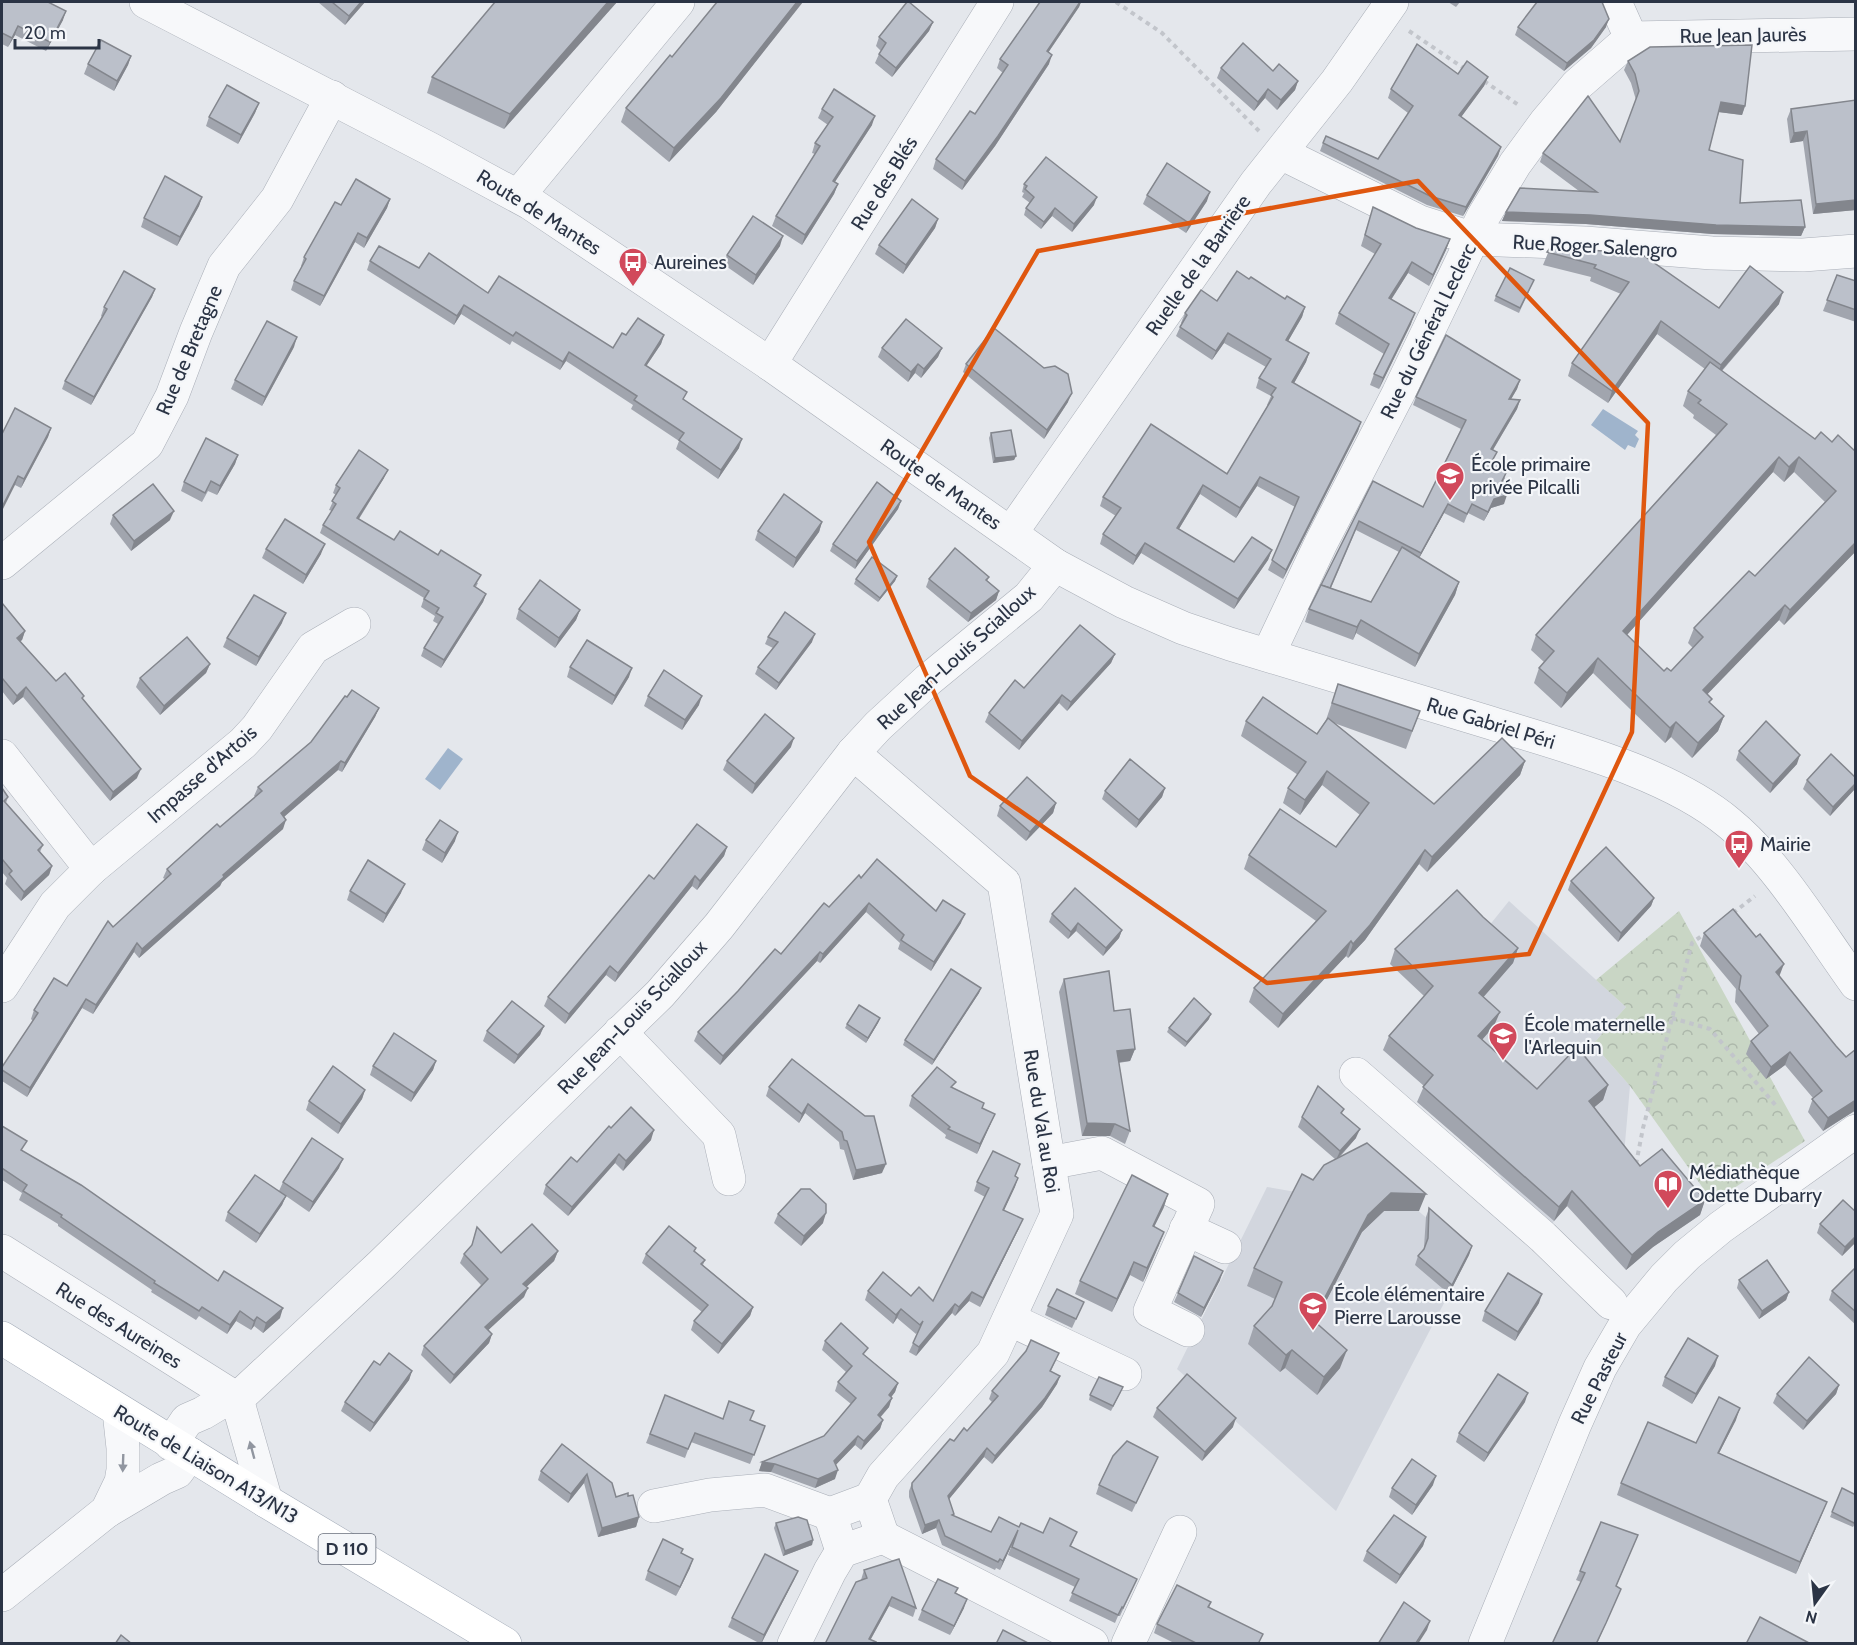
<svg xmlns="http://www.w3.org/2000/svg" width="1857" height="1645" viewBox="0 0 1857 1645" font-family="Cabin,sans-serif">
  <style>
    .built { fill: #d2d6de }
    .park { fill: url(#park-crowns) }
    .water { fill: #9fb4cc }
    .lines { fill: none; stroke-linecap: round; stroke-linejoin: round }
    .minor-casing { stroke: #a9aeb7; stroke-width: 34 }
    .major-casing { stroke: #a3abb8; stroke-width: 34 }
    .path { stroke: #c2c5cb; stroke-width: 4; stroke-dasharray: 4.5 4.5; stroke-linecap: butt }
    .minor { stroke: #f7f8fa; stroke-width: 33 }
    .major { stroke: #fff; stroke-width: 33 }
    .wall { fill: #a1a5ae; fill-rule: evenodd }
    .shaded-wall { fill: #83868d }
    .building { fill: #bbc0ca; stroke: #83868d; stroke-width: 1.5; fill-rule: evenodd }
    .oneway { fill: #9196a0 }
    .marked { fill: none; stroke: #df570f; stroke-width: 4.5; stroke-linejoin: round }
    .labels { text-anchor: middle; stroke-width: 4.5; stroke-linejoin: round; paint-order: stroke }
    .shield { fill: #f4f6f9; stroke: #676e7b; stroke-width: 1.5 }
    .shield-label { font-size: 18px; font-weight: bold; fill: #2b3445 }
    .street-label { font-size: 20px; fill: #2b3445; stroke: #f4f6f9 }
    .poi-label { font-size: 20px; fill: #2b3445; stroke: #f4f6f9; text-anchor: start }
  </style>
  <defs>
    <pattern id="park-crowns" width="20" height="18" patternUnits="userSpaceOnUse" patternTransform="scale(1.5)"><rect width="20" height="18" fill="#c9d6c5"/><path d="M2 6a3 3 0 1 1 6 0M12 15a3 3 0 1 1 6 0" fill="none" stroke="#adb8ab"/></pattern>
  </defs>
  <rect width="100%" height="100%" fill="#e4e7ec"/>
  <g class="built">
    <polygon points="1509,901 1626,1007 1593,1044 1630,1086 1623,1166 1574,1198 1551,1225 1511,1190 1431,1086 1414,1077 1383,1050 1443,983"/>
    <polygon points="1368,1167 1469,1255 1336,1511 1177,1369 1267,1187 1296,1192"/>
  </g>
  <polygon class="park" points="1679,911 1805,1141 1713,1202 1630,1086 1593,1044 1626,1007 1596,980"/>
  <g class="water">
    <polygon points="1603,409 1638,431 1635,435 1639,439 1635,448 1628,445 1625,450 1591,425"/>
    <polygon points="448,748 463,759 440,790 425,779"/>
  </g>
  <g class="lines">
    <g class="minor-casing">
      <g id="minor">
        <path d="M146,2L430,149L530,203L770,364L1055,565L1124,602L1183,628L1230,644C1317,670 1404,696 1491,723C1565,746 1670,773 1729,823C1777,862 1819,933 1856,984"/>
        <polyline points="1615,2 1631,38"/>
        <polyline points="1631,38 1856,34"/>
        <polyline points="1281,153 1420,222 1474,239 1585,243 1712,253 1803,255 1856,251"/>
        <polyline points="518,196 678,2"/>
        <polyline points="770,364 997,2"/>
        <polyline points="1011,533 1256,183 1337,81 1392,2"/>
        <polyline points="2,563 147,444 172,396 196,332 224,266 277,199 332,97"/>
        <polyline points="1268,655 1321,543 1398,394 1483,217 1515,164 1545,123 1577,85 1631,38"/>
        <polyline points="853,753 1004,883 1057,1214 993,1353 883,1476 870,1499"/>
        <polyline points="2,756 91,869 55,905 2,986"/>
        <polyline points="91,869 243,743 257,728 313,648 354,624"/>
        <polyline points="620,1032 719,1135 729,1179"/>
        <polyline points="1356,1074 1543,1237 1611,1303"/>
        <polyline points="1049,1163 1102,1153 1198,1204 1150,1311 1188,1330"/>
        <polyline points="1186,1229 1225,1247"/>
        <polyline points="2,1251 237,1399"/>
        <polyline points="1009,1319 1125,1374"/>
        <polyline points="237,1399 266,1501"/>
        <polyline points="171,1444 187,1420 203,1413 218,1404 237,1399 381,1265 660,994 719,926 853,753 878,726 928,680 1029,597 1055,565"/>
        <polygon points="870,1499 883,1537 842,1551 830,1514"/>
        <polyline points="654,1506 710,1495 765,1490 830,1514"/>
        <polyline points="107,1511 161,1479 177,1472 190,1454"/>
        <polyline points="883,1537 1092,1644"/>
        <polyline points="2,1595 107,1511 121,1482 123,1470 123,1448 119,1411"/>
        <polyline points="794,1644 830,1571 842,1551"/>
        <polyline points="1128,1644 1180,1532"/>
        <polyline points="1485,1644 1575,1424 1600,1368 1625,1325 1664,1278 1687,1255 1721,1227 1856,1131"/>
      </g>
    </g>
    <g class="major-casing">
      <polyline id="major" points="2,1338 266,1501 505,1644"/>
    </g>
    <g class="path">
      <polyline points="1116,2 1162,33 1259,131"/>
      <polyline points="1409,31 1465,69"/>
      <polyline points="1484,81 1520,106"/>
      <polyline points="1733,913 1755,896"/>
      <polyline points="1672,1018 1710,1029 1778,1108"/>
      <polyline points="1636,1164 1643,1128 1692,943 1707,932"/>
    </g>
    <use href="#minor" class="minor"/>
    <use href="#major" class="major"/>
  </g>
  <g class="wall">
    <polygon points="2,2 63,20 46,51 15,35 8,47 2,44"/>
    <polygon points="318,2 365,2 345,25"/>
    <polygon points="617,2 504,129 427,93 432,77"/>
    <polygon points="1040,2 1081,2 1079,7 1048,53 1049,64 995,146 962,190 933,169 936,159 975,114 1003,73 997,68 1000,59"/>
    <polygon points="1448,2 1460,2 1456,7"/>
    <polygon points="799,6 716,112 669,162 621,122 626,108 672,57"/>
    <polygon points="933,22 929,31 892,77 875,63 879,54 881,51 876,46 879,37"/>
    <polygon points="1518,27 1606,27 1591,48 1564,71 1515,35"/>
    <polygon points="131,56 128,65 114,91 84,74 88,64"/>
    <polygon points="1628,61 1745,106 1742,115 1719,112 1709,150 1740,203 1805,227 1801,236 1713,234 1586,224 1502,221 1506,212 1579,191 1540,162 1543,153 1620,142 1636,100 1631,83 1624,70"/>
    <polygon points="1221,68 1273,71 1298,81 1295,90 1277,110 1265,98 1254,111 1217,78"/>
    <polygon points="1458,74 1488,77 1484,86 1461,117 1501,147 1498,156 1463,216 1427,205 1320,151 1323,143 1378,159 1408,113 1388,98 1391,89"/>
    <polygon points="1856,100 1856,210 1813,214 1803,141 1790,143 1787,119 1791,109"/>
    <polygon points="259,103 255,113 238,144 206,126 209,117"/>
    <polygon points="822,109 872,125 834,183 838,184 834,194 802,245 772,226 776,216 815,154 812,153 815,143 828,125 818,118"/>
    <polygon points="1024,184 1094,205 1072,232 1052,216 1041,229 1024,215 1026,208 1030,203 1022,197 1024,193 1022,192"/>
    <polygon points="1147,195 1207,201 1186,233 1143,204"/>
    <polygon points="202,197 199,206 177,246 141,227 144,218"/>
    <polygon points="390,199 387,208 364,248 355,242 320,306 291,290 294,281 302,267 301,266 304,257 341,205"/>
    <polygon points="1373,207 1416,228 1450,239 1446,250 1429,286 1408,273 1391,300 1411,324 1379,389 1370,385 1374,374 1384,354 1335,324 1339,313 1375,254 1361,246"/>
    <polygon points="938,219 935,228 903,274 875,254 879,245"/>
    <polygon points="780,246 753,285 723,264 727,255"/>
    <path d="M1550,248L1719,308L1779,304L1722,371L1815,439L1832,442L1856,452V551L1784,625L1779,620L1707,694L1710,703L1724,716L1718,731L1692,758L1671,737L1665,743L1593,673L1561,708L1534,683L1539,668L1544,662L1531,650L1536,635L1716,435L1693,418L1694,415L1683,406L1688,391L1705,369L1657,334L1608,403L1568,376L1572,363L1621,294L1590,281L1591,277L1543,265ZM1773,472L1784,482L1794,472L1825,502L1755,576L1694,628L1688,643L1693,648L1671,671H1664L1627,635Z"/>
    <polygon points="370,261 419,268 488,293 613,348 626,335 664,335 661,344 646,366 739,448 718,479 676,449 679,441 631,409 633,405 566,361 560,370 512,341 510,345 461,314 454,325 367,270"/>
    <polygon points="1837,275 1856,281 1856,322 1823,311"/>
    <polygon points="1249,279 1285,299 1305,307 1302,317 1288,341 1309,353 1306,362 1294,383 1361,422 1358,431 1283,579 1268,570 1295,507 1257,486 1236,518 1200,494 1179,529 1234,562 1272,550 1268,560 1234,609 1141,553 1133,565 1100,544 1103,534 1116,516 1100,506 1103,497 1227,474 1268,405 1267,405 1271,396 1256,388 1259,378 1266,367 1224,343 1212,360 1176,336 1182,323 1181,323 1185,313 1217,301"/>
    <polygon points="1534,280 1519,313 1494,301 1496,296"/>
    <polygon points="155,289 152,297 91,405 62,389 65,381 102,317 101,316 104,307"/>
    <polygon points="294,347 262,406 231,389 235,380"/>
    <polygon points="882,348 942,348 938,357 921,378 915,373 908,382 878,357"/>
    <polygon points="966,364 1068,402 1044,439 963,372"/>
    <path d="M1520,380L1517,389L1511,399L1520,400L1517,409L1493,450V462L1505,478L1503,483L1504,504L1491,508L1484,521L1468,513L1464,523L1444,513L1419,558L1459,582L1455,595L1415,667L1356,633L1353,640L1305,622L1309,609L1373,481L1423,507L1461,429L1413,405L1416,397ZM1356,530L1399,552L1371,602L1331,588Z"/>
    <polygon points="51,428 48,437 21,488 15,485 2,434"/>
    <polygon points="991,433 1016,456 1014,460 993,463 989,438"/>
    <polygon points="238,455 235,464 217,495 208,491 202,502 181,491 184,482"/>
    <polygon points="384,478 359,519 394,540 478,583 476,587 486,594 483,602 441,668 421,656 424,648 438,624 433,621 435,616 421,607 424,598 320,533 323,525 332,511 329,510 336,495 333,493 336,485"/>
    <polygon points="901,501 898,509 855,569 830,551 833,544"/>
    <polygon points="113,515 170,520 131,551 110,524"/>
    <polygon points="822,522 819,532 793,568 755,540 758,531"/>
    <polygon points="266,549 321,554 303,584 262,558"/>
    <polygon points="897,576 895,581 878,602 854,584 856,579"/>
    <polygon points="989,577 987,581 999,591 996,600 968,622 926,587 929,579"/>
    <polygon points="2,603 25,631 22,640 20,641 56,681 83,699 137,778 110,801 23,697 13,705 2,691"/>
    <polygon points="519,609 580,610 576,620 555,648 516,619"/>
    <polygon points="282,623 256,666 223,647 227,638"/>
    <polygon points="768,637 812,642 776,690 755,674 758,667 773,648 765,644"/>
    <polygon points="1115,654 1111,663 1067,711 1059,703 1019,750 985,722 989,713 1024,688"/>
    <polygon points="210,664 206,673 160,715 136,687 140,678"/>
    <polygon points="570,667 629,677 612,705 567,677"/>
    <polygon points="1338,684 1420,711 1406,749 1334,723 1434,804 1525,761 1520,775 1427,872 1419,864 1365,940 1348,958 1346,956 1278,1028 1249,1002 1254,988 1316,921 1244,869 1249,855 1336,847 1360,815 1322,785 1300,815 1283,803 1288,788 1298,775 1241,736 1246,721 1317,734 1326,720"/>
    <polygon points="648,696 699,705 682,730 644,706"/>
    <polygon points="347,697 379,708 375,717 342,772 338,770 284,817 283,829 222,882 220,886 139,958 134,952 93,1014 82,1008 27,1097 2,1081 2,1067 33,1021 31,1019 34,1010 67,986 113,927 165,879 163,878 167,869 220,827 255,797 254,796 258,787 311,742"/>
    <polygon points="791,747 752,794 723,770 727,761"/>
    <polygon points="1739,751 1797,764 1770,793 1736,760"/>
    <polygon points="1856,778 1856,791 1854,790 1830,816 1803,789 1807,780"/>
    <polygon points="2,788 8,797 6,803 43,845 40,852 52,866 49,875 21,901 5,884 7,878 2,872"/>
    <polygon points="1165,788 1162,797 1136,828 1102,799 1105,791"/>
    <polygon points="1056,803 1053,813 1026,841 997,816 1000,806"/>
    <polygon points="426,840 455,841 442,863 422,850"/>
    <polygon points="727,847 724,856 697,890 692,886 615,982 606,975 565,1024 544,1006 548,997 654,879"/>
    <polygon points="861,878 961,923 931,971 898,949 900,943 866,912 820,963 817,961 720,1065 694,1041 698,1032"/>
    <polygon points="1571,881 1654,898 1651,906 1618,942 1568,890"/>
    <polygon points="350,891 401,893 383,923 347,900"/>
    <polygon points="1052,914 1122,930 1119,938 1103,956 1076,931 1068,939 1049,922"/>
    <polygon points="1483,917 1518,948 1513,963 1483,997 1494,1026 1482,1040 1537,1089 1608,1085 1603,1100 1594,1107 1640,1166 1705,1200 1700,1215 1653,1247 1626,1270 1567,1206 1554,1221 1417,1102 1424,1086 1383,1050 1389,1036 1424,996 1390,964 1395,949"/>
    <polygon points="1704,933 1779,976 1836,1046 1846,1057 1856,1049 1856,1110 1823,1131 1808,1112 1813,1098 1785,1065 1766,1079 1746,1054 1751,1041 1759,1034 1735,1002 1736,989 1700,946"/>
    <polygon points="1064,979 1114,1011 1135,1049 1130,1061 1119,1063 1130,1131 1125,1144 1110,1136 1082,1136 1059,992"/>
    <polygon points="981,988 979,993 932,1065 903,1045 905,1040"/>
    <polygon points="880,1018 878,1023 866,1043 845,1028 847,1024"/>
    <polygon points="1209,1019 1185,1047 1167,1032 1169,1028"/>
    <polygon points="544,1026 540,1035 514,1064 483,1041 487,1031"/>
    <polygon points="792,1059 882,1173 853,1180 844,1150 840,1149 839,1142 805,1113 799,1123 766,1096 769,1087"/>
    <polygon points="436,1061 433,1070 411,1102 370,1075 373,1066"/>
    <polygon points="954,1088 983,1108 991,1123 977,1154 945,1138 946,1135 909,1106 912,1096"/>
    <polygon points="365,1090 362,1099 338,1134 306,1110 309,1101"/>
    <polygon points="1342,1114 1356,1138 1339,1158 1419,1211 1384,1211 1362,1232 1315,1322 1340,1368 1317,1395 1285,1368 1280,1372 1248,1344 1254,1326 1272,1306 1275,1299 1247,1286 1254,1268 1313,1180 1335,1159 1298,1127 1302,1117"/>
    <polygon points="2,1126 23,1151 218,1281 280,1318 263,1333 254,1326 251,1330 236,1321 227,1334 199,1316 196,1320 151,1292 152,1290 58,1226 58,1224 19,1200 22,1193 2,1180"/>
    <polygon points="611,1128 651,1140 623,1171 615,1163 568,1216 543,1194 546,1185 577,1162"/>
    <polygon points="339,1168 309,1212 286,1196 282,1205 256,1243 225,1221 228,1212 279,1191 283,1182"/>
    <polygon points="1015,1177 1018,1178 1004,1210 1019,1228 980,1307 969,1301 955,1316 952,1313 916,1356 909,1352 918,1332 916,1334 897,1318 893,1324 865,1300 868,1291 911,1296 933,1301 985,1197 974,1191 977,1182"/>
    <polygon points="1164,1207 1154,1227 1164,1232 1159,1245 1143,1282 1130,1275 1112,1312 1075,1294 1080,1281"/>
    <polygon points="1429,1208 1472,1246 1469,1255 1449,1294 1415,1265 1418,1256 1424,1250 1424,1247 1426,1217"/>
    <polygon points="1856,1212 1856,1242 1842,1256 1817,1233 1820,1224"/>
    <polygon points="778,1214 823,1223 801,1246 774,1223"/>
    <polygon points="477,1227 501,1253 558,1251 554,1261 526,1287 524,1297 488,1330 492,1334 489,1343 450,1384 421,1355 424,1346 481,1285 460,1263 464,1254 471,1247"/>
    <polygon points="695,1252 705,1260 703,1265 753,1307 750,1316 718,1354 691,1330 694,1321 702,1312 642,1263 646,1254"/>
    <polygon points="1856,1267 1856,1325 1829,1300 1832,1291"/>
    <polygon points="1220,1280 1201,1317 1174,1302 1178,1293"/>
    <polygon points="1739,1280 1789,1292 1786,1300 1759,1319 1737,1288"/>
    <polygon points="1084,1302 1072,1328 1045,1315 1048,1306"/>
    <polygon points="1539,1303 1515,1341 1482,1321 1485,1311"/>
    <polygon points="825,1341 866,1356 898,1383 895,1392 891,1397 889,1407 880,1418 883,1420 880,1429 861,1450 855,1445 835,1465 835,1479 815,1488 771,1472 759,1471 762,1462 824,1436 851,1404 835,1391 838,1382 846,1372 822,1350"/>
    <polygon points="1059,1353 1051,1371 1060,1376 1057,1384 1042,1407 992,1464 984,1457 949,1499 954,1514 954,1516 991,1532 1019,1527 1074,1540 1071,1546 1133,1588 1120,1616 1118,1616 1115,1623 1069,1601 1075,1587 1008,1555 1013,1542 1000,1570 996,1568 995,1570 942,1545 936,1528 922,1534 909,1497 909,1491 912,1483 954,1441 967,1431 992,1402 989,1399 992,1391"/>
    <polygon points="380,1365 412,1371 409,1380 370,1432 341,1411 345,1402"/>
    <polygon points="1715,1366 1692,1404 1662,1386 1665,1377"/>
    <polygon points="1839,1385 1836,1394 1803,1430 1773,1403 1777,1394"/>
    <polygon points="1121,1392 1111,1411 1089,1400 1090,1395"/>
    <polygon points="665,1395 723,1419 754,1411 750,1420 765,1426 750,1464 691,1442 685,1458 646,1443"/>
    <polygon points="1525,1402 1484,1462 1456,1442 1459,1433"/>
    <polygon points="1157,1408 1233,1427 1202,1461 1153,1417"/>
    <polygon points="1736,1420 1719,1453 1827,1502 1822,1514 1796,1574 1617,1495 1621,1483 1696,1443"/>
    <polygon points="562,1444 616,1497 628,1496 639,1517 636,1527 598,1537 584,1483 568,1503 538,1480 541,1471"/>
    <polygon points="1158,1457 1154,1466 1132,1512 1096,1494 1099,1485"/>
    <polygon points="1433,1485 1412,1515 1389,1497 1392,1488"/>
    <polygon points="1842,1488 1856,1522 1853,1527 1830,1517"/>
    <polygon points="776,1523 813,1540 812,1545 783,1556 774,1528"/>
    <polygon points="1638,1535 1616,1587 1617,1598 1597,1644 1552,1644 1581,1582 1576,1580 1580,1571"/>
    <polygon points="1426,1537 1423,1546 1396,1584 1363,1561 1367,1551"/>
    <polygon points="682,1554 690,1568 676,1596 645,1580 648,1571"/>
    <polygon points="864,1570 916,1608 913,1617 889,1606 871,1639 825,1644 861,1580"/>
    <polygon points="798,1571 794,1580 761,1644 728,1627 732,1618"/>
    <polygon points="1211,1602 1209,1608 1260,1644 1176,1644 1154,1633 1157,1624"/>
    <polygon points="964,1608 950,1635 918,1620 922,1610"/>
  </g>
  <g class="shaded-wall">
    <polygon points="361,2 365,2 345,25 349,16"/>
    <polygon points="608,2 617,2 504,129 510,114"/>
    <polygon points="797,2 803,2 716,112 669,162 674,148"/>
    <polygon points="1080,2 1081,2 1079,7 1043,60 1047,51"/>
    <polygon points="66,11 63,20 46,51 50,42"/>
    <polygon points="1609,19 1606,27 1591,48 1564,71 1567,63"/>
    <polygon points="933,22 929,31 892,77 896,68"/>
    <polygon points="18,26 15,35 8,47 12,38"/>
    <polygon points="1052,55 1049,64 995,146 962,190 965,181"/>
    <polygon points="131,56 128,65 114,91 117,81"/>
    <polygon points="1488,77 1484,86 1456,124 1459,115"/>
    <polygon points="1298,81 1295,90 1277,110 1281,100"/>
    <polygon points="1268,89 1265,98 1254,111 1258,102"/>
    <polygon points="1721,102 1745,106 1742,115 1718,112"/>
    <polygon points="259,103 255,113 238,144 241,135"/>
    <polygon points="875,116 872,125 829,191 833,181"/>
    <polygon points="1807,131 1803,141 1790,143 1794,133"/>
    <polygon points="1501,147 1498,156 1463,216 1466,207"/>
    <polygon points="838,184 834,194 802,245 805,235"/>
    <polygon points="1210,192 1207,201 1186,233 1189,223"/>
    <polygon points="202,197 199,206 177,246 180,237"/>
    <polygon points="1097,197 1094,205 1072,232 1074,224"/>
    <polygon points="390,199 387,208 364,248 367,238"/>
    <polygon points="1856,200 1856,210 1813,214 1816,204"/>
    <polygon points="1055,208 1052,216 1041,229 1044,222"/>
    <polygon points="1506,212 1590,215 1805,227 1801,236 1713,234 1586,224 1502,221"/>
    <polygon points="938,219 935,228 903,274 906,265"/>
    <polygon points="358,233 355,242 320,306 324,296"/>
    <polygon points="783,236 780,246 753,285 756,275"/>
    <polygon points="1450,239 1446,250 1429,286 1433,275"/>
    <polygon points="1412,262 1408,273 1385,309 1389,298"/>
    <polygon points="155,289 152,297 91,405 94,397"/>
    <polygon points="1783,292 1779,304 1716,377 1721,365"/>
    <polygon points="464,305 461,314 454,325 457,316"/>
    <polygon points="1305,307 1302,317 1283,350 1286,340"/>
    <polygon points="1415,313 1411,324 1379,389 1383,378"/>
    <polygon points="1661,321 1657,334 1608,403 1612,391"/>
    <polygon points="1228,333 1224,343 1212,360 1216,351"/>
    <polygon points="664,335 661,344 641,374 645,365"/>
    <polygon points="297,337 294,347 262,406 265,397"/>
    <polygon points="942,348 938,357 921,378 924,369"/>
    <polygon points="569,352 566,361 560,370 563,362"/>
    <polygon points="1309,353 1306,362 1289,392 1292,382"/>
    <polygon points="918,364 915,373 908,382 911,372"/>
    <polygon points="1520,380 1517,389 1506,408 1509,399"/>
    <polygon points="1072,393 1068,402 1044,439 1047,430"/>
    <polygon points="1520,400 1517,409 1488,458 1491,449"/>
    <polygon points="1361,422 1358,431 1283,579 1286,570"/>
    <polygon points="51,428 48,437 21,488 24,479"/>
    <polygon points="742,439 739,448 718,479 721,470"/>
    <polygon points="238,455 235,464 217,495 220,486"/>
    <polygon points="1016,456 1014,460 993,463 995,458"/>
    <polygon points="1779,457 1773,472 1617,646 1623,631"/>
    <polygon points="1799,457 1794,472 1784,482 1789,467"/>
    <polygon points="388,470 384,478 354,526 357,518"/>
    <polygon points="18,476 15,485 2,511 2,507"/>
    <polygon points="1260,477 1257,486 1236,518 1240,508"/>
    <polygon points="1203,485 1200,494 1174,537 1177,528"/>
    <polygon points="1507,495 1504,504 1491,508 1484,521 1494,499"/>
    <polygon points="901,501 898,509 855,569 857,561"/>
    <polygon points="1448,504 1444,513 1417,562 1421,553"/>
    <polygon points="174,511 170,520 131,551 134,541"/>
    <polygon points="822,522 819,532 793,568 796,558"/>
    <polygon points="1856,542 1856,551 1784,625 1790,610"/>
    <polygon points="1145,543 1141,553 1133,565 1136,556"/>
    <polygon points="325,544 321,554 303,584 306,575"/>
    <polygon points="1272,550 1268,560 1234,609 1238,599"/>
    <polygon points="897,576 895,581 878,602 880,598"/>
    <polygon points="1459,582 1455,595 1415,667 1419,654"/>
    <polygon points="999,591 996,600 968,622 971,613"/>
    <polygon points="486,594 483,602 441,668 444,660"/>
    <polygon points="1785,605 1779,620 1697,705 1703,690"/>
    <polygon points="580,610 576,620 555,648 559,638"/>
    <polygon points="286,613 282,623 256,666 259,657"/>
    <polygon points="1361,620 1356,633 1353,640 1357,627"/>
    <polygon points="25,631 22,640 13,647 17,638"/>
    <polygon points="815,634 812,642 776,690 779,683"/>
    <polygon points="1115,654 1111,663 1067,711 1071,702"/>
    <polygon points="1598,658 1593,673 1561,708 1567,693"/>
    <polygon points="210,664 206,673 160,715 164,706"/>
    <polygon points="632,668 629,677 612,705 615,696"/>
    <polygon points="26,687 23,697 13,705 17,696"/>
    <polygon points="1062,695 1059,703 1019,750 1022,741"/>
    <polygon points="702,696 699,705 682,730 685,720"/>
    <polygon points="379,708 375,717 342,772 345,763"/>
    <polygon points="1724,716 1718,731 1692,758 1698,743"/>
    <polygon points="1676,722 1671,737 1665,743 1670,728"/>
    <polygon points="794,738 791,747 752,794 755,784"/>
    <polygon points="1800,755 1797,764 1770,793 1773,784"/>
    <polygon points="341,761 338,770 278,822 281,813"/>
    <polygon points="1525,761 1520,775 1427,872 1432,857"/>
    <polygon points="141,769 137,778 110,801 113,792"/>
    <polygon points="1327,771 1322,785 1300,815 1305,800"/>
    <polygon points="1856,783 1854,790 1830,816 1833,807"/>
    <polygon points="1165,788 1162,797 1136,828 1139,820"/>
    <polygon points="1056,803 1053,813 1026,841 1030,832"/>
    <polygon points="286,820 283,829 222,882 220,886 139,958 142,949 223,875"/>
    <polygon points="458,832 455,841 442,863 445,853"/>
    <polygon points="727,847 724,856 697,890 700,881"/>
    <polygon points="1425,850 1419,864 1365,940 1348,958 1353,944"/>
    <polygon points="52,866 49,875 21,901 24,892"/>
    <polygon points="695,876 692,886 615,982 618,973"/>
    <polygon points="405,884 401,893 383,923 386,914"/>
    <polygon points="1654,898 1651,906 1618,942 1621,933"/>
    <polygon points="869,903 866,912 820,963 823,954"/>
    <polygon points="965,914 961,923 931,971 934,962"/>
    <polygon points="1078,923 1076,931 1068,939 1071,932"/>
    <polygon points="1122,930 1119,938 1103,956 1106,948"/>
    <polygon points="1351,941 1346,956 1278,1028 1283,1014"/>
    <polygon points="137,943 134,952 93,1014 96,1005"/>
    <polygon points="1518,948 1513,963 1474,1008 1479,993"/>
    <polygon points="820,952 817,961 720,1065 723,1056"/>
    <polygon points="1784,964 1779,977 1776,972"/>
    <polygon points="610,966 606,975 565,1024 569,1014"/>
    <polygon points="981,988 979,993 932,1065 934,1060"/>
    <polygon points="86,999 82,1008 27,1097 30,1088"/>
    <polygon points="1500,1012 1494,1026 1473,1050 1478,1036"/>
    <polygon points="1211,1014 1209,1019 1185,1047 1187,1042"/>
    <polygon points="880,1018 878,1023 866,1043 868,1038"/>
    <polygon points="544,1026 540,1035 514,1064 518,1055"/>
    <polygon points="1135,1049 1130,1061 1112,1063 1117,1051"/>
    <polygon points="1790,1052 1785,1065 1766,1079 1771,1067"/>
    <polygon points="436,1061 433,1070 411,1102 414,1093"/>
    <polygon points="1608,1085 1603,1100 1584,1116 1589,1101"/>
    <polygon points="365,1090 362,1099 338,1134 341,1124"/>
    <polygon points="1856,1100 1856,1110 1823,1131 1828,1118"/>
    <polygon points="808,1104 805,1113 799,1123 802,1114"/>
    <polygon points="995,1114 991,1123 977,1154 980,1144"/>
    <polygon points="1087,1123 1115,1124 1110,1136 1082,1136"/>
    <polygon points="1360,1129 1356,1138 1336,1160 1340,1151"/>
    <polygon points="654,1130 651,1140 623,1171 626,1161"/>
    <polygon points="619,1154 615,1163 568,1216 572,1207"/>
    <polygon points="343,1159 339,1168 309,1212 313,1202"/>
    <polygon points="886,1164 882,1173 853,1180 856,1170"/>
    <polygon points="1018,1178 1015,1187 1000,1219 1003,1210"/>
    <polygon points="1572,1191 1567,1206 1554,1221 1559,1207"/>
    <polygon points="1391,1193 1426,1194 1419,1211 1384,1211 1362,1232 1307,1338 1313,1320 1368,1215"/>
    <polygon points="1168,1194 1164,1207 1148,1239 1153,1226"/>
    <polygon points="286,1196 282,1205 256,1243 260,1234"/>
    <polygon points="1705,1200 1700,1215 1653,1247 1626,1270 1632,1255 1658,1232"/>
    <polygon points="826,1213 823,1223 801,1246 804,1236"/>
    <polygon points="1023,1219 1019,1228 980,1307 983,1298"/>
    <polygon points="1164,1232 1159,1245 1143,1282 1147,1268"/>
    <polygon points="1856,1236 1856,1242 1842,1256 1845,1247"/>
    <polygon points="1472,1246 1469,1255 1449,1294 1452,1285"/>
    <polygon points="558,1251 554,1261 520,1293 523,1284"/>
    <polygon points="1134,1262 1130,1275 1112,1312 1117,1299"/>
    <polygon points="1223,1271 1220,1280 1201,1317 1204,1308"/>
    <polygon points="528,1288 524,1297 482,1336 485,1327"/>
    <polygon points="972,1292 969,1301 955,1316 959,1307"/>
    <polygon points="1789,1292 1786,1300 1759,1319 1762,1311"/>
    <polygon points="1542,1294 1539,1303 1515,1341 1518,1332"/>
    <polygon points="955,1304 952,1313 916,1356 919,1347"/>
    <polygon points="753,1307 750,1316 718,1354 722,1344"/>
    <polygon points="283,1308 280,1318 263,1333 266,1323"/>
    <polygon points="901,1309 897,1318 893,1324 896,1315"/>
    <polygon points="240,1311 236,1321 227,1334 230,1325"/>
    <polygon points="257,1317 254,1326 251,1330 254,1321"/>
    <polygon points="492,1334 489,1343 450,1384 454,1375"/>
    <polygon points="1292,1350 1285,1368 1280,1372 1286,1355"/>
    <polygon points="1347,1350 1340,1368 1317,1395 1324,1377"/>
    <polygon points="1718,1356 1715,1366 1692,1404 1696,1394"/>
    <polygon points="412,1371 409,1380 370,1432 374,1423"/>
    <polygon points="1060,1376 1057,1384 1042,1407 992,1464 995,1456"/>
    <polygon points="898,1383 895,1392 886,1404 889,1395"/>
    <polygon points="1839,1385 1836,1394 1803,1430 1807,1421"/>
    <polygon points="1528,1393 1525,1402 1484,1462 1488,1453"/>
    <polygon points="892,1398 889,1407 874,1424 878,1415"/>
    <polygon points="1740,1408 1736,1420 1713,1465 1718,1453"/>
    <polygon points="1236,1418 1233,1427 1202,1461 1205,1452"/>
    <polygon points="883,1420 880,1429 861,1450 864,1441"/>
    <polygon points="858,1436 855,1445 831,1470 834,1461"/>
    <polygon points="987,1448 984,1457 945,1504 948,1496"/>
    <polygon points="762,1462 775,1464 771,1472 759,1471"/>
    <polygon points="838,1470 835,1479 815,1488 818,1479"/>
    <polygon points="587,1474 584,1483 568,1503 571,1494"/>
    <polygon points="1436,1476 1433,1485 1412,1515 1416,1505"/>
    <polygon points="1827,1502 1822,1514 1796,1574 1800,1562"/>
    <polygon points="639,1517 636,1527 598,1537 602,1528"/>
    <polygon points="939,1520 936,1528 922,1534 925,1525"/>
    <polygon points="1018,1530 1015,1538 1000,1570 1003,1561"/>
    <polygon points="1426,1537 1423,1546 1396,1584 1400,1575"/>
    <polygon points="813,1540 812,1545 783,1556 785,1551"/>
    <polygon points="693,1559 690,1568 676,1596 680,1587"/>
    <polygon points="798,1571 794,1580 761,1644 764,1635"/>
    <polygon points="892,1597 889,1606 868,1644 869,1639"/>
    <polygon points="967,1599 964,1608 950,1635 954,1626"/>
    <polygon points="1430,1621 1427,1630 1418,1644 1416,1644"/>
  </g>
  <g class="building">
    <polygon points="2,2 48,2 66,11 50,42 18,26 12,38 2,33"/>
    <polygon points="332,2 361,2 349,16"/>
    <polygon points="495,2 608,2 510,114 432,77"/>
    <polygon points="717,2 797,2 721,98 674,148 626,108 670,55 672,57"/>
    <polygon points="907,2 909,2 933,22 896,68 879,54 886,43 879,37"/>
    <polygon points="1040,2 1080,2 1047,51 1052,55 998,136 965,181 936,159 970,111 975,114 1008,65 1000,59"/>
    <polygon points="1537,2 1602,2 1609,19 1594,40 1567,63 1518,27"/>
    <polygon points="101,40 131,56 117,81 88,64"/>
    <polygon points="1243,43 1273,71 1279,64 1298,81 1281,100 1268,89 1258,102 1221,68"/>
    <polygon points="1417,44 1458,74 1467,61 1488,77 1459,115 1501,147 1466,207 1430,196 1323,143 1326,136 1378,159 1413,106 1391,89"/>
    <polygon points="1752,45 1745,106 1721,102 1709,150 1743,160 1740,203 1801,200 1805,227 1716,225 1590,215 1506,212 1520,188 1597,192 1543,153 1588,96 1620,142 1639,91 1635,74 1628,61 1650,47"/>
    <polygon points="227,85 259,103 241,135 209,117"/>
    <polygon points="834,89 875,116 833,181 838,184 805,235 776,216 820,146 815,143 833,117 822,109"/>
    <polygon points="1856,100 1856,200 1816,204 1807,131 1794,133 1791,109"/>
    <polygon points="1046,157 1097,197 1074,224 1055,208 1044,222 1026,208 1034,197 1025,189 1027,186 1024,184"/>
    <polygon points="1167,163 1210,192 1189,223 1147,195"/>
    <polygon points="165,176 202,197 180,237 144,218"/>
    <polygon points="356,179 390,199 367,238 358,233 324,296 294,281 306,259 304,257 335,202 341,205"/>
    <polygon points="912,199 938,219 906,265 879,245"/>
    <polygon points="1373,207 1416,228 1450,239 1433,275 1412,262 1389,298 1415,313 1383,378 1374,374 1389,344 1339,313 1381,244 1365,235"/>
    <polygon points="753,216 783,236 756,275 727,255"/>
    <polygon points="379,246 419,268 429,253 488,293 499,276 613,348 622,333 626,335 638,318 664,335 645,365 687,392 683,399 742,439 721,470 679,440 684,433 634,400 637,396 569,352 563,362 516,332 513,336 464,305 457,316 370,261"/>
    <polygon points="1550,248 1640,253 1719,308 1750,266 1783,292 1721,365 1661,321 1612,391 1572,363 1629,282 1594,268 1596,265 1547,252"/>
    <polygon points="1510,268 1534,280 1520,308 1496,296"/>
    <polygon points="124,271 155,289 94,397 65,381 107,309 104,307"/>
    <polygon points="1237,271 1249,279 1251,277 1285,299 1287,296 1305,307 1286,340 1309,353 1292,382 1361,422 1286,570 1272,560 1299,497 1260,477 1240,508 1203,485 1177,528 1234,562 1252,537 1272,550 1238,599 1145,543 1136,556 1103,534 1121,508 1103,497 1151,424 1227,474 1273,397 1271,395 1276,388 1259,378 1271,359 1228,333 1216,351 1180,327 1187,315 1185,313 1201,290 1217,301"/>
    <polygon points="1837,275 1856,281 1856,310 1827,300"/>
    <polygon points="906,319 942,348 924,369 918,364 911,372 882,348"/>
    <polygon points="267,321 297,337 265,397 235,380"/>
    <polygon points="994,328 1044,368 1055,366 1068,374 1072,393 1047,430 966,364"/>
    <polygon points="1446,335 1520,380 1509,399 1520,400 1491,449 1497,452 1492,461 1508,469 1502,481 1507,495 1494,499 1488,512 1472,504 1467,514 1448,504 1421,553 1359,521 1330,588 1321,585 1373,481 1423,507 1466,420 1416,397"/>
    <path d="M1710,362L1815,439L1821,432L1832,442L1838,435L1856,452V542L1790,610L1785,605L1703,690L1712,699L1709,702L1724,716L1698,743L1676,722L1670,728L1598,658L1567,693L1539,668L1554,651L1536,635L1727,424L1698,403L1701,400L1688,391ZM1779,457L1789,467L1799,457L1836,491L1755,576L1749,571L1694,628L1703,637L1671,671L1667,668L1664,671L1623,631Z"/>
    <polygon points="15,408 51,428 24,479 18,476 2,507 2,434"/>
    <polygon points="1011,430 1016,456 995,458 991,433"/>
    <polygon points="206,438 238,455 220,486 211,481 205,493 184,482"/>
    <polygon points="359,450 388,470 357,518 394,540 400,531 438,555 441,550 481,575 474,586 486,594 444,660 424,648 443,617 436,613 439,608 424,599 429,591 323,525 336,504 332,501 340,488 336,485"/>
    <polygon points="877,482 901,501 857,561 833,544"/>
    <polygon points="153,484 174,511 134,541 113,515"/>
    <polygon points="784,494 822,522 796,558 758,531"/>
    <polygon points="285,519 325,544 306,575 266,549"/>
    <polygon points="1402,547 1459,582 1419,654 1361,620 1357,627 1309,609 1321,585 1371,602"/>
    <polygon points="955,548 989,577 986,580 999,591 971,613 929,579"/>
    <polygon points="872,557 897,576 880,598 856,579"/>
    <polygon points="540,580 580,610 559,638 519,609"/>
    <polygon points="254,595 286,613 259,657 227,638"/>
    <polygon points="2,603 25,631 17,638 56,681 65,673 84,696 82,698 141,769 113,792 26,687 17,696 2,678"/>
    <polygon points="785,612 815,634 779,683 758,667 778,642 768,637"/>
    <polygon points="1080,625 1115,654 1071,702 1062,695 1022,741 989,713 1015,680 1024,688"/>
    <polygon points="187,637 210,664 164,706 140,678"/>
    <polygon points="587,640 632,668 615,696 570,667"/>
    <polygon points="664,670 702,696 685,720 648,696"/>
    <polygon points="1338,684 1420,711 1412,731 1332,703"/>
    <polygon points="352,690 379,708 345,763 341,761 281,813 286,820 223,875 224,877 142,949 137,943 96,1005 86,999 30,1088 2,1070 2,1067 38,1013 34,1010 54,978 67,986 108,921 113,927 171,874 167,869 217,824 220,827 262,791 258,787 311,742 345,696 347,697"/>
    <polygon points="1263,697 1317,734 1328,718 1434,804 1502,738 1525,761 1432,857 1425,850 1370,925 1353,944 1351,941 1283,1014 1254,988 1326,911 1249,855 1280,809 1336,847 1369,803 1327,771 1305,800 1288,788 1306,762 1246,721"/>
    <polygon points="765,714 794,738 755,784 727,761"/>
    <polygon points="1766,721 1800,755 1773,784 1739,751"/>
    <polygon points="1831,754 1856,778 1856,783 1833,807 1807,780"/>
    <polygon points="1130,759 1165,788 1139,820 1105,791"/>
    <polygon points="1027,777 1056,803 1030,832 1000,806"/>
    <polygon points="2,788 8,797 4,801 43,845 38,850 52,866 24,892 9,874 12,871 2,859"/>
    <polygon points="440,820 458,832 445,853 426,840"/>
    <polygon points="697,824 727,847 700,881 695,876 618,973 610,966 569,1014 548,997 649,875 654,879"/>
    <polygon points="1606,847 1654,898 1621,933 1571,881"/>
    <polygon points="877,859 936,911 943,900 965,914 934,962 901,940 904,935 869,903 823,954 820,952 723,1056 698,1032 738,991 775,949 781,954 824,903 829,907 859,875 861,878"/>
    <polygon points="368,860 405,884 386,914 350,891"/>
    <polygon points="1075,888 1122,930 1106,948 1078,923 1071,932 1052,914"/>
    <polygon points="1457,890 1483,917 1518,948 1479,993 1500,1012 1478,1036 1537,1089 1577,1047 1608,1085 1589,1101 1640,1166 1662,1149 1705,1200 1658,1232 1632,1255 1572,1191 1559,1207 1423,1087 1433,1075 1389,1036 1433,986 1395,949"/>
    <polygon points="1733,909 1756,937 1760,934 1784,964 1776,972 1836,1046 1846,1057 1856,1049 1856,1100 1828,1118 1812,1099 1822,1091 1790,1052 1771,1067 1751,1041 1768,1026 1739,989 1741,976 1704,933"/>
    <polygon points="951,969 981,988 934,1060 905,1040"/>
    <polygon points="1109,971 1114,1011 1130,1009 1135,1049 1117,1051 1130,1131 1115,1124 1087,1123 1064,979"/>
    <polygon points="1194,998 1211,1014 1187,1042 1169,1028"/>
    <polygon points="512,1001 544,1026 518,1055 487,1031"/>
    <polygon points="859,1005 880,1018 868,1038 847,1024"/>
    <polygon points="394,1033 436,1061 414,1093 373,1066"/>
    <polygon points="792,1059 865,1116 874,1116 886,1164 856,1170 847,1141 844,1140 842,1132 808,1104 802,1114 769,1087"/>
    <polygon points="333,1066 365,1090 341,1124 309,1101"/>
    <polygon points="937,1067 956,1082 951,1087 984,1103 982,1108 995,1114 980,1144 948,1129 950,1127 912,1096"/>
    <polygon points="1318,1086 1344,1109 1341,1113 1360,1129 1340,1151 1302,1117"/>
    <polygon points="631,1107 654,1130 626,1161 619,1154 572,1207 546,1185 571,1157 577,1162 609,1126 611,1128"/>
    <polygon points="2,1126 27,1141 21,1150 81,1185 218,1281 224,1271 283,1308 266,1323 257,1317 254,1321 240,1311 230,1325 202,1307 199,1311 154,1283 155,1281 61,1217 62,1215 23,1191 27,1185 2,1168"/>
    <polygon points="312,1138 343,1159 313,1202 283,1182"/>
    <polygon points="1367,1143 1426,1194 1391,1193 1368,1215 1313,1320 1347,1350 1324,1377 1292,1350 1286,1355 1254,1326 1272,1306 1282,1282 1254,1268 1302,1174 1313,1180 1324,1165"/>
    <polygon points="993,1151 1020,1164 1015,1176 1018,1178 1003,1210 1023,1219 983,1298 972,1292 959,1307 955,1304 919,1347 913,1343 923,1321 920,1325 901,1309 896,1315 868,1291 883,1272 911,1296 919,1287 933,1301 989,1188 977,1182"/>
    <polygon points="255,1175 286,1196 260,1234 228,1212"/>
    <polygon points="1132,1175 1168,1194 1153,1226 1164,1232 1147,1268 1134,1262 1117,1299 1080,1281"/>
    <polygon points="801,1189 810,1189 826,1204 826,1213 804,1236 778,1214"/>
    <polygon points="1843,1200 1856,1212 1856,1236 1845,1247 1820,1224"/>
    <polygon points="1429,1208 1472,1246 1452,1285 1418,1256 1424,1249 1428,1238"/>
    <polygon points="532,1224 558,1251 523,1284 528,1288 485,1327 492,1334 454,1375 424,1346 488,1279 464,1254 472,1245 477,1227 501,1253"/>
    <polygon points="669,1226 696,1248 694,1251 705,1260 701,1264 753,1307 722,1344 694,1321 708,1305 646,1254"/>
    <polygon points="1194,1256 1223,1271 1204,1308 1178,1293"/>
    <polygon points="1767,1260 1789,1292 1762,1311 1739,1280"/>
    <polygon points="1856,1267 1856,1312 1832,1291"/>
    <polygon points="1508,1273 1542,1294 1518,1332 1485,1311"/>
    <polygon points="1057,1289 1084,1302 1076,1319 1048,1306"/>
    <polygon points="841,1323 868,1348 863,1354 898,1383 889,1395 892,1398 878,1415 883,1420 864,1441 858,1436 834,1461 838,1470 818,1479 775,1464 762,1462 824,1436 856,1398 838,1382 852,1366 825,1341"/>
    <polygon points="1688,1338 1718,1356 1696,1394 1665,1377"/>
    <polygon points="1031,1340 1059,1353 1050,1371 1060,1376 1045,1398 995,1456 987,1448 948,1496 954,1514 952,1515 991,1532 999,1517 1019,1527 1021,1523 1043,1533 1050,1518 1077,1532 1070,1546 1137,1579 1123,1608 1122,1607 1118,1615 1072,1593 1079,1579 1012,1547 1018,1530 1003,1561 1000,1559 998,1562 945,1536 939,1520 925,1525 912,1488 912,1483 950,1439 954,1441 964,1428 967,1431 998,1396 992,1391 1026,1351"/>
    <polygon points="389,1353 412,1371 374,1423 345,1402 374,1361 380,1365"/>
    <polygon points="1809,1357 1839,1385 1807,1421 1777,1394"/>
    <polygon points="1187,1374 1236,1418 1205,1452 1157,1408"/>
    <polygon points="1498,1374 1528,1393 1488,1453 1459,1433"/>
    <polygon points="1099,1377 1123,1387 1113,1406 1090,1395"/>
    <polygon points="665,1395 723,1419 729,1401 754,1411 750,1420 765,1426 754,1455 695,1433 688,1449 650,1434"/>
    <polygon points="1719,1397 1740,1408 1718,1453 1827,1502 1800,1562 1621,1483 1648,1422 1696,1443"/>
    <polygon points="1127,1441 1158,1457 1136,1503 1099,1485 1113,1456"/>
    <polygon points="562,1444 612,1483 616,1497 628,1493 628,1496 633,1495 639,1517 602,1528 587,1474 571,1494 541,1471"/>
    <polygon points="1412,1459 1436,1476 1416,1505 1392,1488"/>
    <polygon points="1842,1488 1856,1495 1856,1520 1854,1523 1832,1512"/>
    <polygon points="1394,1515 1426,1537 1400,1575 1367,1551"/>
    <polygon points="798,1517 807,1520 813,1540 785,1551 776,1523"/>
    <polygon points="1601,1522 1638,1535 1616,1586 1621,1589 1606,1623 1596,1644 1552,1644 1585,1573 1580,1571"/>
    <polygon points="663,1539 683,1549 681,1553 693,1559 680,1587 648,1571"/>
    <polygon points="765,1554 798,1571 764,1635 732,1618"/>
    <polygon points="899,1559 916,1608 892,1597 869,1639 876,1642 875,1644 825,1644 856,1582 867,1578 864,1570"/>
    <polygon points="938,1579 958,1588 955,1593 967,1599 954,1626 922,1610"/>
    <polygon points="1177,1585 1211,1602 1208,1607 1263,1634 1258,1644 1198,1644 1157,1624"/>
    <polygon points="1404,1602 1430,1621 1416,1643 1416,1644 1378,1644"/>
    <polygon points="1760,1617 1811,1644 1746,1644"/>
    <polygon points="1003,1630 1030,1644 996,1644"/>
    <polygon points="121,1635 132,1644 115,1644"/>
  </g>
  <defs><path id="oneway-solid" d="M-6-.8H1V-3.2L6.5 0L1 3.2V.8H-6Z" transform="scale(1.5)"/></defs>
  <g class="oneway">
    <use href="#oneway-solid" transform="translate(252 1450) rotate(-105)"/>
    <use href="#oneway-solid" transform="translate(123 1463) rotate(92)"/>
  </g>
  <path class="marked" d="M1418,181L1648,423L1632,732L1529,954L1267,983L970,776L869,542L1038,251Z"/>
  <defs>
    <g id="bus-pin" transform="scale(1.5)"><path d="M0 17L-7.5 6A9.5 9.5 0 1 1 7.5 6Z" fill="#d1495b" stroke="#f4f6f9"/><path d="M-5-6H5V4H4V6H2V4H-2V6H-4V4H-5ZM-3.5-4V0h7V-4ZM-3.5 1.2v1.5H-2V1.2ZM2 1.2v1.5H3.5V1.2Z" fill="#fff"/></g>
    <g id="school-pin" transform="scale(1.5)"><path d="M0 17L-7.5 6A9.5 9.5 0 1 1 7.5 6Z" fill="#d1495b" stroke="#f4f6f9"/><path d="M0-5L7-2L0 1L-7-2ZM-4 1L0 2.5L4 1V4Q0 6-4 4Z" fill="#fff"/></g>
    <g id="library-pin" transform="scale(1.5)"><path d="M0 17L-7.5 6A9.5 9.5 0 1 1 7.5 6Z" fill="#d1495b" stroke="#f4f6f9"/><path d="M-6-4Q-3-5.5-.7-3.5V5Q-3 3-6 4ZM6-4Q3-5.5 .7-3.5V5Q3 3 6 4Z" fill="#fff"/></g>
  </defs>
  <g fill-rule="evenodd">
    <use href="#bus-pin" x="633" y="262"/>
    <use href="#school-pin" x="1450" y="476"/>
    <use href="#bus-pin" x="1739" y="844"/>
    <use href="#school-pin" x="1503" y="1036"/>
    <use href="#library-pin" x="1668" y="1184"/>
    <use href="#school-pin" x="1313" y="1306"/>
  </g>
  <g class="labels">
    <rect class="shield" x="318.5" y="1534" width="57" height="30" rx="4.5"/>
    <g class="shield-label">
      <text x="347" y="1555">D 110</text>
    </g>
    <g class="street-label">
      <text transform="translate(1743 35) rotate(-1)" y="7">Rue Jean Jaurès</text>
      <text transform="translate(884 183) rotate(-58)" y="7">Rue des Blés</text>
      <text transform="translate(539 212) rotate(32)" y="7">Route de Mantes</text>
      <text transform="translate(1595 246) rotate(3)" y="7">Rue Roger Salengro</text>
      <text transform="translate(1198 265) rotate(-55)" y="7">Ruelle de la Barrière</text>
      <text transform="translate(1428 331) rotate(-64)" y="7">Rue du Général Leclerc</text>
      <text transform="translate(189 350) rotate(-67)" y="7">Rue de Bretagne</text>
      <text transform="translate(941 484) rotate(35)" y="7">Route de Mantes</text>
      <text transform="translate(956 657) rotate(-42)" y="7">Rue Jean-Louis Scialloux</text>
      <text transform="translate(1491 723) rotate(17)" y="7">Rue Gabriel Péri</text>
      <text transform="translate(202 774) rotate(-41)" y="7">Impasse d'Artois</text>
      <text transform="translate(632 1017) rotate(-46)" y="7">Rue Jean-Louis Scialloux</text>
      <text transform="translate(1042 1121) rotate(81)" y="7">Rue du Val au Roi</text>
      <text transform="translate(119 1325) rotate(32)" y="7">Rue des Aureines</text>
      <text transform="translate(1599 1378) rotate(-63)" y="7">Rue Pasteur</text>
      <text transform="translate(206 1464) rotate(31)" y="7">Route de Liaison A13/N13</text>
    </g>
    <g class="poi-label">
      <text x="654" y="269">Aureines</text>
      <text x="1471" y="471">École primaire<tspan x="1471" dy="23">privée Pilcalli</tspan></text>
      <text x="1760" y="851">Mairie</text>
      <text x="1524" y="1031">École maternelle<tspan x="1524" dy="23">l'Arlequin</tspan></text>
      <text x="1689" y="1179">Médiathèque<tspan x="1689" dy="23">Odette Dubarry</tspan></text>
      <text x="1334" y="1301">École élémentaire<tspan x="1334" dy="23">Pierre Larousse</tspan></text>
    </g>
  </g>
  <rect width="1857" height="1645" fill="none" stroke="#2b3445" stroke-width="6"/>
  <g transform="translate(1815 1603) rotate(195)" stroke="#f4f6f9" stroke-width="4.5" paint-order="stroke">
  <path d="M0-4.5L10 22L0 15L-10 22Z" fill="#2b3445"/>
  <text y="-9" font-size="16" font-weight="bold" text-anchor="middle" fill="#2b3445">N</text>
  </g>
  <path d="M15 39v9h84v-9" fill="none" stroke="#2b3445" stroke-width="3"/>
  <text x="24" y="39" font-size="18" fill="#2b3445" stroke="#f4f6f9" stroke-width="4.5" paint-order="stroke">20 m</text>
</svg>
